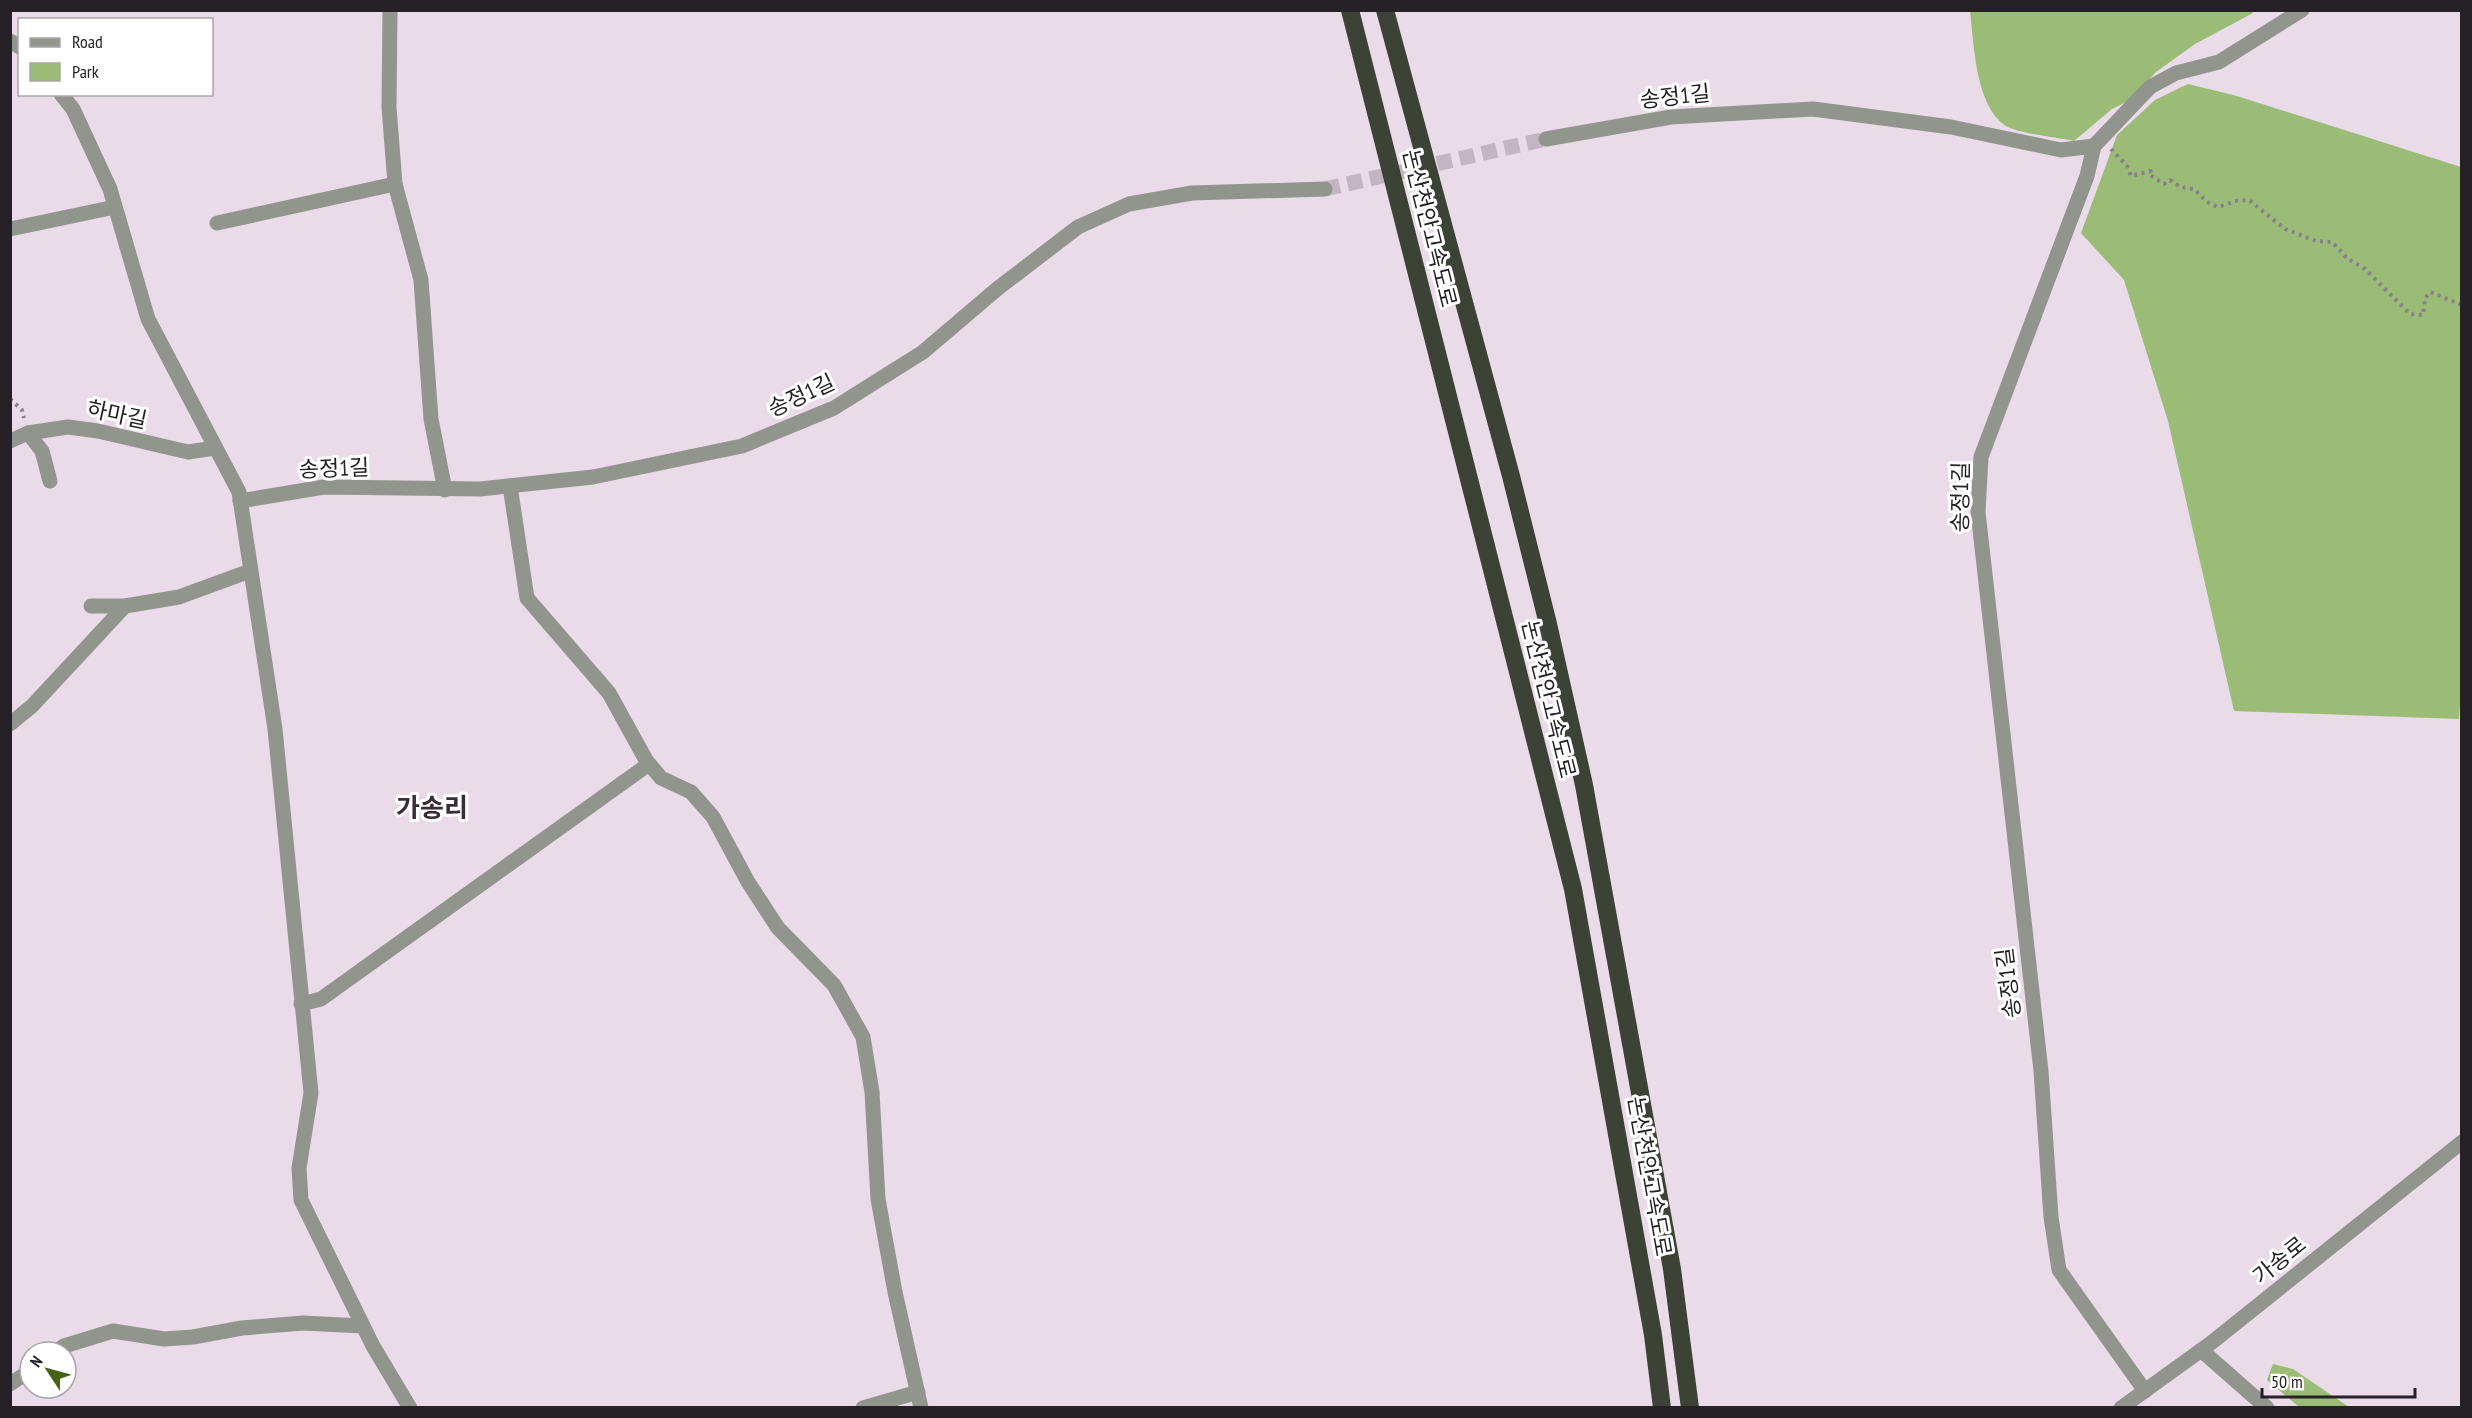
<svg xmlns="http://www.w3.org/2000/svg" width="2472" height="1418" viewBox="0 0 2472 1418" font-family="'PT Sans Narrow','Noto Sans KR',sans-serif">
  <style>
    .green { fill: #9bbc76 }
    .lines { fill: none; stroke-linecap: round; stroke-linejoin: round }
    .minor-tunnel { stroke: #c2b6c1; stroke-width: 15; stroke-dasharray: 15 8; stroke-linecap: butt }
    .path { stroke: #898089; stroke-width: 4; stroke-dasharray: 3 4.5; stroke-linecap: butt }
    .minor { stroke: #92958e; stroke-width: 15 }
    .highway { stroke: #3c4235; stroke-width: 18 }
    .labels { text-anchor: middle; stroke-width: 6; stroke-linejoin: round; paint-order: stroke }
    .street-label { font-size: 22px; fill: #262126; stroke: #fff }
    .quarter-label { font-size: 26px; font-weight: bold; fill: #392e38; stroke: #fff }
  </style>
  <rect width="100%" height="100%" fill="#e9dbe8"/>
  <g class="green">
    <path d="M2250,10L2253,13L2195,44L2156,72L2130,100L2112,109L2074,141C2056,137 2020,134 2006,126C1975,106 1974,44 1970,11Z"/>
    <polygon points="2188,84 2237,96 2461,167 2462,672 2459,719 2234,711 2168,421 2124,280 2081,233 2117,135 2155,100"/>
    <polygon points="2273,1364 2293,1369 2349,1407 2299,1407 2267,1380"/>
  </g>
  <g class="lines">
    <polyline class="minor-tunnel" points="1325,189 1546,139"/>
    <g class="path">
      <polyline points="2111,149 2127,166 2131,176 2151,171 2150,175 2164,184 2170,180 2180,187 2194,189 2207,202 2218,207 2236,201 2249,200 2285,229 2316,241 2332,242 2348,259 2365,269 2410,314 2423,315 2425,298 2430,292 2462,305"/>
      <polyline points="10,399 22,410 24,418"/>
    </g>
    <g class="minor">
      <polyline points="390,10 389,107 395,184 421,280 431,419 445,490"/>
      <polyline points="10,41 20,47"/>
      <polyline points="61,94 73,109 110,189 148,319 239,492 275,729 311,1093 299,1168 301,1200 373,1346 410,1408"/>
      <polyline points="1546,139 1671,117 1813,109 1951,127 2061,150 2094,146 2087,176 1981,457 1978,512 2041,1071 2051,1217 2059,1270 2145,1391"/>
      <polyline points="2094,146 2150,87 2176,73 2219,62 2302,10"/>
      <polyline points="217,223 395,184"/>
      <polyline points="10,229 115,207"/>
      <polyline points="28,433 42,451 50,481"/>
      <polyline points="10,441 28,433 68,427 98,431 188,452 215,448"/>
      <polyline points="510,486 527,598 609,693 646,760 661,778 691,792 713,817 748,882 778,928 834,985 863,1037 872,1092 878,1199 895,1292 921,1408"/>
      <polyline points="240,501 324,487 480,489 593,477 742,446 834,408 923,352 997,289 1078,227 1129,204 1192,193 1325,189"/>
      <polyline points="91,606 125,606 179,597 250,571"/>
      <polyline points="10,724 32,706 125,606"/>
      <polyline points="301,1004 321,999 649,764"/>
      <polyline points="2201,1350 2267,1408"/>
      <polyline points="55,1352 64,1346 113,1331 164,1339 193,1337 242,1328 303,1323 363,1326"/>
      <polyline points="10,1384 30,1371"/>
      <polyline points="863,1408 918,1392"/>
      <polyline points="2121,1408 2211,1343 2462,1142"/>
    </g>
    <g class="highway">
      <polyline points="1350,10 1573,889 1653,1335 1662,1408"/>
      <polyline points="1385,10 1511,476 1548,624 1584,785 1672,1269 1690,1408"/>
    </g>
  </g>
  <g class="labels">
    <g class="street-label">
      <text transform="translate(1675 96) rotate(-6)" y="8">송정1길</text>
      <text transform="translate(1430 228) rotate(76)" y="8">논산천안고속도로</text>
      <text transform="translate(801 395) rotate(-25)" y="8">송정1길</text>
      <text transform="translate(117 414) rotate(12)" y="8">하마길</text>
      <text transform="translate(334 468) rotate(-2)" y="8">송정1길</text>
      <text transform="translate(1960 497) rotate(-89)" y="8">송정1길</text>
      <text transform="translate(1549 699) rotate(76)" y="8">논산천안고속도로</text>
      <text transform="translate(2008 983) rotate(-97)" y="8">송정1길</text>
      <text transform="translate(1650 1176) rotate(80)" y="8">논산천안고속도로</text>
      <text transform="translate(2279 1260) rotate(-39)" y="8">가송로</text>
    </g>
    <g class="quarter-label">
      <text x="432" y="817">가송리</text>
    </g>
  </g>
  <rect width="2472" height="1418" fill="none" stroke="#262126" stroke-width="24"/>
  <rect x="18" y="18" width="195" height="78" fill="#ffffff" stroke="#a8a6a8" stroke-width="1.5"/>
  <rect x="30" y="38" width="30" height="9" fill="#92958e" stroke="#a8a6a8" stroke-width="1.5"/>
  <text x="72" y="48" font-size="18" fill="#262126">Road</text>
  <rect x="30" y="63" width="30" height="18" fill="#9bbc76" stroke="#a8a6a8" stroke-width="1.5"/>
  <text x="72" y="78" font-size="18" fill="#262126">Park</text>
  <g transform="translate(48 1370) rotate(306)"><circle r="28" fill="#ffffff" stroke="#a8a6a8" stroke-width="1.5"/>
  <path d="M0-4.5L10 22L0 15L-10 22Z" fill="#446317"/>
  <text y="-9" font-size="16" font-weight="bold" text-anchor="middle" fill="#262126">N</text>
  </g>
  <path d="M2262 1388v9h153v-9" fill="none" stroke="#262126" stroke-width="3"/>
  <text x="2271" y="1388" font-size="18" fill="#262126" stroke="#ffffff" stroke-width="4.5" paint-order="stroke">50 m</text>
</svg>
